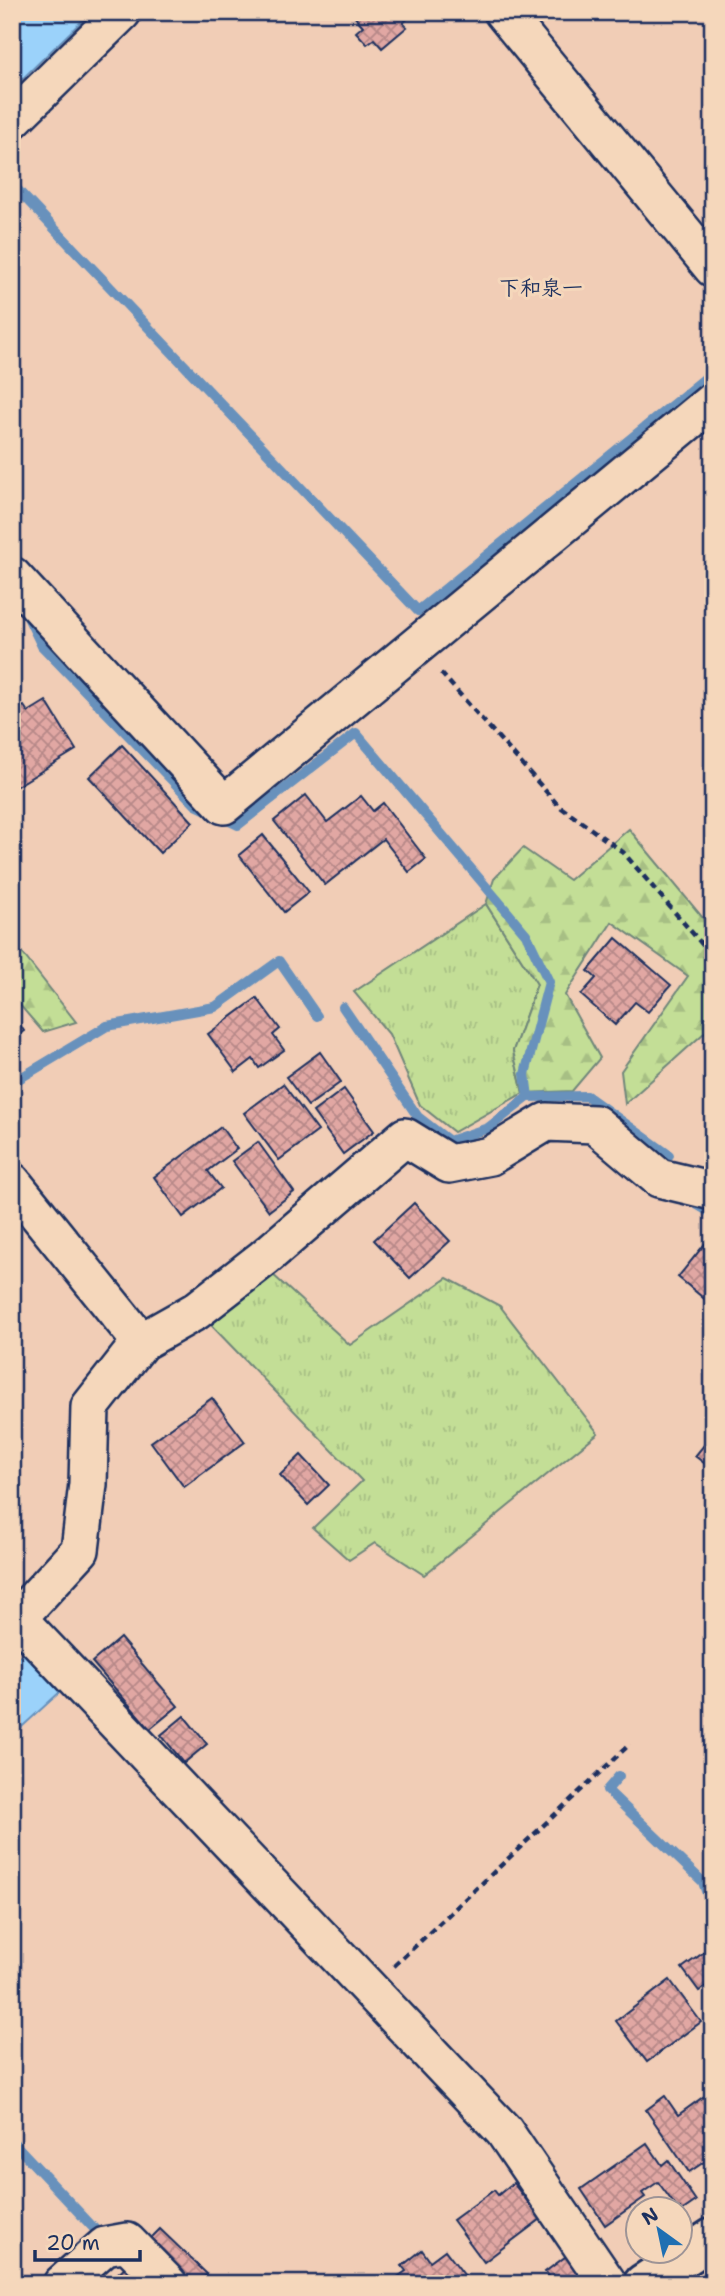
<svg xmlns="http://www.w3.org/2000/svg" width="725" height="2296" viewBox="0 0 725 2296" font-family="'Shantell Sans','Klee One',sans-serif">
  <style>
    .grass { fill: url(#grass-tufts); stroke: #6f867a; stroke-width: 2 }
    .forest { fill: url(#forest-firs); stroke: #6f867a; stroke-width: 2 }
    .water { fill: #9bd2fa; stroke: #6891bc; stroke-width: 2 }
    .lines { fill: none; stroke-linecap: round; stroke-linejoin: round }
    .stream { stroke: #6891bc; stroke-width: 10 }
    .building { fill: url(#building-cross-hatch); stroke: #1b2f5e; stroke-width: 2 }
    .minor-casing { stroke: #1b2f5e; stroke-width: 42 }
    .tertiary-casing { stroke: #1b2f5e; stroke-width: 44 }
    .path { stroke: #1b2f5e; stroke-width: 4.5; stroke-dasharray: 7 5; stroke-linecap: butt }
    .minor { stroke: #f5d7bb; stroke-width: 37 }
    .tertiary { stroke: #f5d7bb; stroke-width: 38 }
    .labels { text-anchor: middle; stroke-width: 6; stroke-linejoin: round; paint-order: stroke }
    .neighbourhood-label { font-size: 21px; font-weight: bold; fill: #1b2f5e; stroke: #f5d7bb }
  </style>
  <defs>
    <pattern id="grass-tufts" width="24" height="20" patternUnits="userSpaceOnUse" patternTransform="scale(1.75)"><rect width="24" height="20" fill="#c3de96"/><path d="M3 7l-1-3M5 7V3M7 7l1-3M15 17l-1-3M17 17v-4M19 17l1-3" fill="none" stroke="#a7bf84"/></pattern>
    <pattern id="forest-firs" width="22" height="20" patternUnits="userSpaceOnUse" patternTransform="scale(1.75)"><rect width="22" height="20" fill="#c3de96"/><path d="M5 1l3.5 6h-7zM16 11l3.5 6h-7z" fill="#a7bf84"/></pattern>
    <pattern id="building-cross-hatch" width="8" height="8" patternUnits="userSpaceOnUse" patternTransform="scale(1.75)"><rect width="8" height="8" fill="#e1a7a3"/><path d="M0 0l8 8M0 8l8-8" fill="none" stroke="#b68888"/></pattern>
  </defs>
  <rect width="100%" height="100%" fill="#f1cdb6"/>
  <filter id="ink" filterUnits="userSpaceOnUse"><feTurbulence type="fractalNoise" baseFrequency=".0143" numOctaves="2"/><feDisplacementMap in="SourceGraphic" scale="14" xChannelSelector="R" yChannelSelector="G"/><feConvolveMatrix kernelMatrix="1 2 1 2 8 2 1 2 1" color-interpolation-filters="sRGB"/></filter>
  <g filter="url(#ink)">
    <g class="grass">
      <polygon points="486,904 537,984 513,1051 523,1093 454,1132 420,1105 389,1034 354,992"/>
      <polygon points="271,1273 350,1345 447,1278 500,1306 598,1433 424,1575 375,1543 349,1560 313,1528 362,1481 211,1325"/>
    </g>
    <g class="forest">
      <polygon points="629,829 713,930 713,1025 625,1104 621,1071 688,976 612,922 565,995 600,1058 572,1091 523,1093 513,1051 537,984 486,904 494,879 523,848 569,880"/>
      <polygon points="12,940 76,1022 43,1032 12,996"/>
    </g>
    <g class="water">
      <polygon points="12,12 91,12 12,89"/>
      <polygon points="23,1653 60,1692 12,1736 12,1662"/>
    </g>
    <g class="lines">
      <g class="stream">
        <polyline points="12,184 418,611 713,372"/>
        <polyline points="26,613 42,646 196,805 238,825 356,733 526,934 549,982 525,1074 528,1097 587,1096 669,1155"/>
        <polyline points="343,1007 418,1117 449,1141 488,1128 528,1097"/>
        <polyline points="12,1083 107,1026 215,1007 279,961 317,1016"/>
        <polyline points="696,1204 713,1214"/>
        <polyline points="619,1776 607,1790 703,1882 713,1911"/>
        <polyline points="12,2141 103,2238"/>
      </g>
    </g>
    <g class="building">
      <polygon points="359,12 415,12 403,23 407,27 382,48 374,39 367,44 356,32 363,26 354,16"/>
      <polygon points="46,701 76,750 12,789 12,713 24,706 28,712"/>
      <polygon points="122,745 193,822 160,853 89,777"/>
      <polygon points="306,795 327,822 361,796 373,811 383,803 426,859 409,872 383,839 325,885 274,821"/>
      <polygon points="263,835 309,892 284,912 239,855"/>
      <polygon points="616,938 671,985 648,1012 635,1002 615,1025 581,995 596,978 588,971"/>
      <polygon points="257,998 280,1029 273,1035 284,1050 259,1068 253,1059 236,1072 208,1034"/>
      <polygon points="12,1013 24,1031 12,1039"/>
      <polygon points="320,1052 341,1082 308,1106 286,1077"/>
      <polygon points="283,1084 318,1131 279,1160 244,1113"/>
      <polygon points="344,1089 374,1131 343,1154 313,1112"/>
      <polygon points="221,1127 237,1149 208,1171 221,1188 183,1217 154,1177"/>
      <polygon points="258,1142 294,1192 269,1211 232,1161"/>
      <polygon points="414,1203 450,1241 410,1278 374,1240"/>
      <polygon points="712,1235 713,1236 713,1306 678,1277"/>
      <polygon points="212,1398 245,1442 184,1487 151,1442"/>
      <polygon points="713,1434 713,1470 695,1456"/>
      <polygon points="301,1455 329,1485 308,1505 280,1475"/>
      <polygon points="120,1638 178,1706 150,1729 92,1662"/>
      <polygon points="184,1716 207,1744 184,1763 161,1735"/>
      <polygon points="713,1946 713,1981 699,1991 682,1968"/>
      <polygon points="670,1980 701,2022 647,2062 616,2021"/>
      <polygon points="665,2096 678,2115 703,2097 713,2111 713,2156 689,2172 646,2110"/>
      <polygon points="647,2143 662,2165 668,2160 696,2201 680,2212 680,2208 677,2208 658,2182 642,2193 645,2197 605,2225 581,2189"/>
      <polygon points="513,2183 541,2219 484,2262 453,2220 494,2190 498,2195"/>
      <polygon points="160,2229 207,2274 198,2284 189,2284 147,2242"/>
      <polygon points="422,2250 430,2261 445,2250 468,2280 463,2284 394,2284 392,2281 406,2271 402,2266"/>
      <polygon points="569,2254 592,2284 554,2284 545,2272"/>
      <polygon points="125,2267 140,2284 106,2284"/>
    </g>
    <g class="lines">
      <g class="minor-casing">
        <g id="minor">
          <polyline points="503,12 713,268"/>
          <polyline points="12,120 122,12"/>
          <polyline points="12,576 224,805 713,401"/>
          <polyline points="12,1182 141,1342"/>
          <polyline points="18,1619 504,2131 608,2284"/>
          <polyline points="12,1624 80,1550 88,1484 90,1407 141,1342 196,1311 264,1258 405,1137 449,1164 490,1156 546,1122 595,1124 659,1178 713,1191"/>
          <polyline points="62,2284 105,2246 127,2242 168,2284"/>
        </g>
      </g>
      <g class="tertiary-casing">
        <polyline id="tertiary" points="643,2284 713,2238"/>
      </g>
      <g class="path">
        <polyline points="441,673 559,806 623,852 713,957"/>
        <polyline points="394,1966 630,1744"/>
      </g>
      <use href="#minor" class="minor"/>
      <use href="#tertiary" class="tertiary"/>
    </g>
  </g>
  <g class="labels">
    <g class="neighbourhood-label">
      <text x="541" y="295">下和泉一</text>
    </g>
  </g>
  <rect width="725" height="2296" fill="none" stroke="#f5d7bb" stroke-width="42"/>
  <rect x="21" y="21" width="683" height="2254" fill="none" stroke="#1b2f5e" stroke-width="2.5" filter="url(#ink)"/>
  <g transform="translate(659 2230) rotate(327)"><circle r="33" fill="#f5d7bb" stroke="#9e9496" stroke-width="2"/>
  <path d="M0-5L12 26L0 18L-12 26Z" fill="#1f6fb2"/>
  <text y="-10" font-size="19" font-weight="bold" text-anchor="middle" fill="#1b2f5e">N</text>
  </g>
  <path d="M35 2250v10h105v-10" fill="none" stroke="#1b2f5e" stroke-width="3.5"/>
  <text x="46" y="2250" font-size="21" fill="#1b2f5e" stroke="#f5d7bb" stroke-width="5" paint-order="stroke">20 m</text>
</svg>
